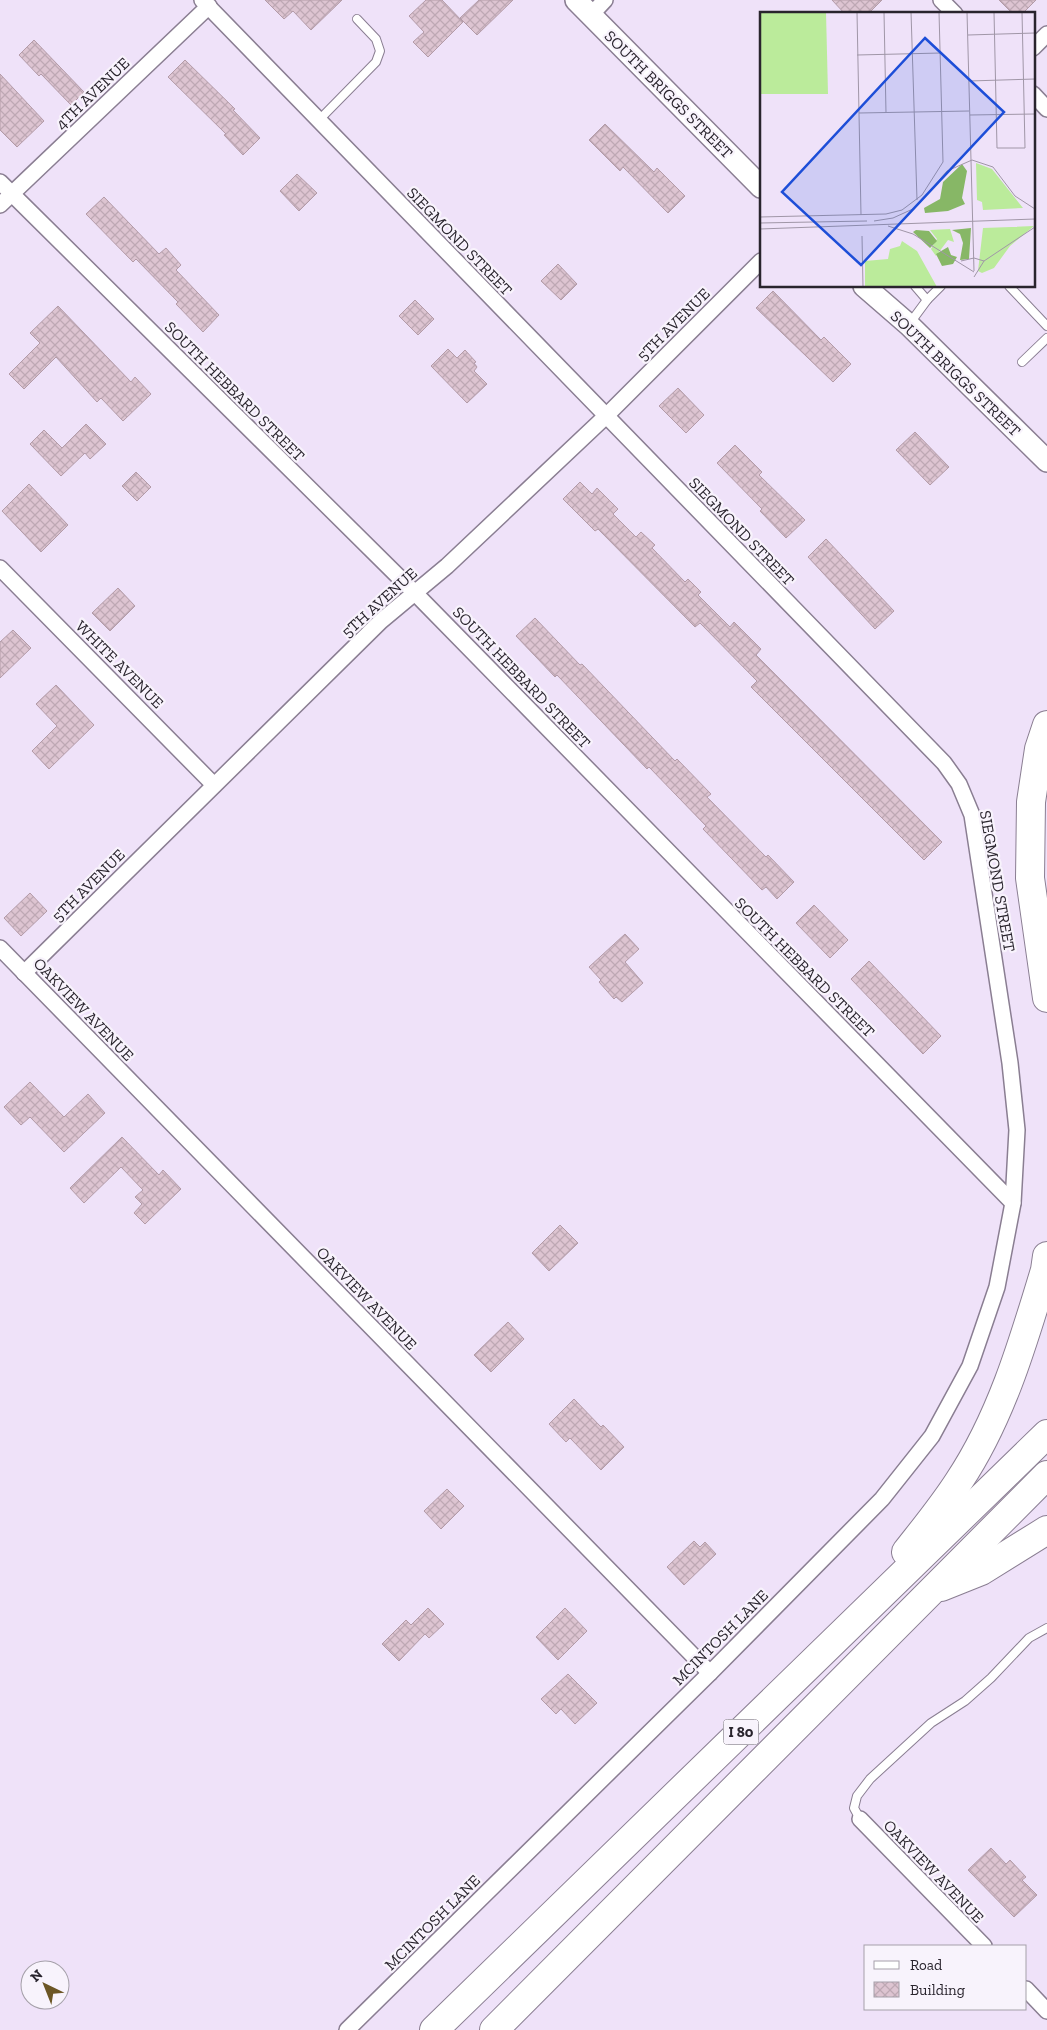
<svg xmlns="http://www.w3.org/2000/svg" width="1047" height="2030" viewBox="0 0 1047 2030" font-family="'Zilla Slab',serif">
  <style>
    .building { fill: url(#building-cross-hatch); stroke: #b39ba8 }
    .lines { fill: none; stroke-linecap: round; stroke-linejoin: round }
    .lane-casing { stroke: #8a7e92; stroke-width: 10 }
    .street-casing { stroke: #8a7e92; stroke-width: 18 }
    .secondary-casing { stroke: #8a7e92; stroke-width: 24 }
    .highway-casing { stroke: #8a7e92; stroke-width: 30 }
    .lane { stroke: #fff; stroke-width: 8 }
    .street { stroke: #fff; stroke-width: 15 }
    .secondary { stroke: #fff; stroke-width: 21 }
    .highway { stroke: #fff; stroke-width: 28 }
    .labels { text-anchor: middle; stroke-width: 4.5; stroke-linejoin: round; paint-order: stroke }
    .shield { fill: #f8f3fc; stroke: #67626b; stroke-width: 1 }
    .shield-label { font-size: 15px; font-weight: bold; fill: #29242d }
    .street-label { font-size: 16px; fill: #29242d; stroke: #f8f3fc }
    .inset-road { fill: none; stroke: #a096a7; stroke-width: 1 }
    .view { fill: #1d4ed8; fill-opacity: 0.15; stroke: #1d4ed8; stroke-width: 2.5 }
    .inset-edge { fill: none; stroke: #29242d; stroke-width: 2.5 }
  </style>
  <defs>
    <pattern id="building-cross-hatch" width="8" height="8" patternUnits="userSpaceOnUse" patternTransform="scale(1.25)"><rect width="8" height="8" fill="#ddc4d1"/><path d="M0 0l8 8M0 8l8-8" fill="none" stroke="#bea8b4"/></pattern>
  </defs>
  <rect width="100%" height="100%" fill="#efe2f9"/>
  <g class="building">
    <polygon points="265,0 342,0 311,30 293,11 284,19"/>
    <polygon points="426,0 442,0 463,22 428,57 413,42 424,32 409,16"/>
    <polygon points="479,0 513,0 477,35 460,18"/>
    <polygon points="832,0 882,0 868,14 845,14"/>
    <polygon points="999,0 1036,0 1022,14 1013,14"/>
    <polygon points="34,40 84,92 71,105 41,74 39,76 19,55"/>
    <polygon points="185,60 235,109 233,110 260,138 243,155 224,135 226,134 168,77"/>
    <polygon points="0,74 44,121 17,147 0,130"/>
    <polygon points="605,124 654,172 657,168 685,196 668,213 623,167 620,171 589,140"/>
    <polygon points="297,174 317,193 299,211 280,191"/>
    <polygon points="104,197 159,254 166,248 181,265 176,270 219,315 203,332 176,304 178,302 136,259 133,262 86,214"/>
    <polygon points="558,264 577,284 561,300 541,281"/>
    <polygon points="773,291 821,340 824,337 851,364 833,382 756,308"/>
    <polygon points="415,300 434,319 418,335 399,316"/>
    <polygon points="58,306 131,382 135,377 151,394 123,421 101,398 97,402 56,357 24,389 9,374 40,343 30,333"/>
    <polygon points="448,349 457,358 465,350 476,362 474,363 477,367 474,371 487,384 467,403 431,366"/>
    <polygon points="678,388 704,415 686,433 659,406"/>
    <polygon points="86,424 106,444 90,459 85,453 61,476 30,444 44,430 62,448"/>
    <polygon points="915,432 949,467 930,485 896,450"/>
    <polygon points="735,445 762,472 759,475 805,520 786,538 760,511 762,509 717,463"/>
    <polygon points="136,472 151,487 137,501 122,486"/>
    <polygon points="580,482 592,494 597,488 618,509 613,514 636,537 641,532 655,545 652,548 685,582 688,579 701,592 698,595 730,627 734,622 761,649 756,655 942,842 924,860 751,687 757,681 700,623 695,627 598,529 595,531 563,499"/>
    <polygon points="29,484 68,525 41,552 2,511"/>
    <polygon points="826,539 894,611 875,629 808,557"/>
    <polygon points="118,588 135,606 110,631 92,613"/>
    <polygon points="535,618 580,665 582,664 675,761 677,759 711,794 707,797 766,857 768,855 794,882 777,899 766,887 762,890 703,829 706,826 649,767 647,769 557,675 555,677 516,636"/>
    <polygon points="13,630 31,648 0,678 0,642"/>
    <polygon points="56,685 94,725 49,769 32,751 57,726 36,704"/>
    <polygon points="30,893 47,911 21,936 4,918"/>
    <polygon points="814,905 848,940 830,958 796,923"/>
    <polygon points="625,934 639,949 625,962 643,983 622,1002 616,997 614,999 599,982 601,980 589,967"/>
    <polygon points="869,961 941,1036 923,1054 851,979"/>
    <polygon points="30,1082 64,1117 88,1094 105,1113 64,1152 30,1117 21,1125 4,1107"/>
    <polygon points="122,1137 159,1175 163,1170 181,1189 145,1224 134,1213 142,1204 135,1197 143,1190 121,1167 84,1203 70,1188"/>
    <polygon points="560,1225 578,1243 549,1271 532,1253"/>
    <polygon points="508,1322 524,1339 491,1372 474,1355"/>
    <polygon points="574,1399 601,1427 603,1425 624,1447 601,1470 570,1438 566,1442 549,1424"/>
    <polygon points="447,1489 464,1506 441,1529 424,1511"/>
    <polygon points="694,1541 700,1547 705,1542 716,1554 684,1585 667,1567"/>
    <polygon points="428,1608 444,1624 429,1638 425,1634 399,1661 382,1644 406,1620 411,1625"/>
    <polygon points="565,1608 587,1631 558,1660 536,1637"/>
    <polygon points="568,1674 597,1703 575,1724 561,1709 556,1714 541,1699"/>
    <polygon points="991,1848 1006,1864 1010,1860 1026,1877 1022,1880 1037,1895 1014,1917 968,1870"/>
  </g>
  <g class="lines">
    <g class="lane-casing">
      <g id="lane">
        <polyline points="319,120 376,62 380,51 376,39 357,19"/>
        <polyline points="915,286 927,300"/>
        <polyline points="1009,286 1047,326"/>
        <polyline points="910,323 927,300 941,286"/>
        <polyline points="1022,362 1047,338"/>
        <polyline points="860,1819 854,1808 857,1796 870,1779 931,1723 965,1701 991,1678 1029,1638 1047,1628"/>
      </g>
    </g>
    <g class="street-casing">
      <g id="street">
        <polyline points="202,0 944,763 959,784 972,815 1010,1063 1017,1130 1013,1203 997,1287 970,1366 932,1436 882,1499 710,1673 347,2030"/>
        <polyline points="941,0 955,14"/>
        <polyline points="591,15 605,0"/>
        <polyline points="1033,48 1047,34"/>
        <polyline points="1033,94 1047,109"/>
        <polyline points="0,182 414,592 1013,1203"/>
        <polyline points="0,205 209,6"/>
        <polyline points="0,568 214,785"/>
        <polyline points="0,948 710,1673"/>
        <polyline points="24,973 381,621 447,566 606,416 761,261"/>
        <polyline points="860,1819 984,1946"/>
        <polyline points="1026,1989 1047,2011"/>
      </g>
    </g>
    <g class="secondary-casing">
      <g id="secondary">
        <polyline points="576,0 761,187"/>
        <polyline points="864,286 909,325 1047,461"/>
      </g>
    </g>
    <g class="highway-casing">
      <g id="highway">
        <polyline points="1047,725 1039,749 1031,802 1030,878 1047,998"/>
        <path d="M906,1552C924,1529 943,1506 959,1481C1001,1418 1023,1343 1045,1270L1047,1256"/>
        <polyline points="941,1587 981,1571 1047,1530"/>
        <polyline points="434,2030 1047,1434"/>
        <polyline points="494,2030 1047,1475"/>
      </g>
    </g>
    <use href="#lane" class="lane"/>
    <use href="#street" class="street"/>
    <use href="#secondary" class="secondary"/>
    <use href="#highway" class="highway"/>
  </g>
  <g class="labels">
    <rect class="shield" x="723.5" y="1719.5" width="35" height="25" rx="4"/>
    <g class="shield-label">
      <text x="741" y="1737">I 80</text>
    </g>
    <g class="street-label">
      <text transform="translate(92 93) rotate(-44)" y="6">4TH AVENUE</text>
      <text transform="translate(669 94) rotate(45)" y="6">SOUTH BRIGGS STREET</text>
      <text transform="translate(460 241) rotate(46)" y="6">SIEGMOND STREET</text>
      <text transform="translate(673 324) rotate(-45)" y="6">5TH AVENUE</text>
      <text transform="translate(956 373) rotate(44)" y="6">SOUTH BRIGGS STREET</text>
      <text transform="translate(235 391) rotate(45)" y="6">SOUTH HEBBARD STREET</text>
      <text transform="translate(742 531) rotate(46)" y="6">SIEGMOND STREET</text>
      <text transform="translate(379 602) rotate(-42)" y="6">5TH AVENUE</text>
      <text transform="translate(120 664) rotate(45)" y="6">WHITE AVENUE</text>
      <text transform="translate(522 677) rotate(46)" y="6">SOUTH HEBBARD STREET</text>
      <text transform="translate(998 881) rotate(80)" y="6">SIEGMOND STREET</text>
      <text transform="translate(88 885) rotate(-45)" y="6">5TH AVENUE</text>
      <text transform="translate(805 967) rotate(45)" y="6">SOUTH HEBBARD STREET</text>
      <text transform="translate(84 1009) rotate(46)" y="6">OAKVIEW AVENUE</text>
      <text transform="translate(367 1298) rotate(46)" y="6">OAKVIEW AVENUE</text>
      <text transform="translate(720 1637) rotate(-45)" y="6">MCINTOSH LANE</text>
      <text transform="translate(934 1871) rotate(46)" y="6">OAKVIEW AVENUE</text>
      <text transform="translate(432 1922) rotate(-45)" y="6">MCINTOSH LANE</text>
    </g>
  </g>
  <g transform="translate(760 12)">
    <rect width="275" height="275" fill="#efe2f9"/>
    <path d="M216,151L232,157L263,196L223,198L222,190L217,188ZM274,214L250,234L234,256L222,261L218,259L223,216ZM190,217L194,230L188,228L176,244L171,237L177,227L170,218ZM142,229L157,239L177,275H105V249L128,247L130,237L140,234Z" fill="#bbeb9b"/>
    <path d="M202,152L207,159L202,186L205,192L188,199L165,201L164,196L180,187L183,170ZM211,216L209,247L200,248L203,231L200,222L192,218ZM156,218L169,219L177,229L170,236L153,220ZM188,235L191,243L197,245L193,252L182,254L176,242Z" fill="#87b766"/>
    <path d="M0,0H66L68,82H0Z" fill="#bbeb9b"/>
    <path class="inset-road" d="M97,0L101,203M124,0L126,101M151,0L157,188M207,0L214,259M234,0L237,136H265L262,0M208,23L275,21M97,43L181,41M209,69L275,67M99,101L209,99M210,103L275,102M0,205L126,202L142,198L162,183L183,150L179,0M114,209L133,206L155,196L187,159L212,148L233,155L255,184L275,197M0,211L107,209M128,214L153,222L214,260M0,217L275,207M102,224L103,275M201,249L214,246L224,249L275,215M214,265L224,249"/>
    <path class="view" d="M165,26L244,100L101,253L22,180Z"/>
    <rect width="275" height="275" class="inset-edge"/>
  </g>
  <rect x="864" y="1945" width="162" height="65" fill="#f8f3fc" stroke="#a5a0a9"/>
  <rect x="874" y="1961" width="25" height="8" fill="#ffffff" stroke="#a5a0a9"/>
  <text x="910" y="1970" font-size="15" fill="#29242d">Road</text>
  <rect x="874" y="1982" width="25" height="15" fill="url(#building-cross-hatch)" stroke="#a5a0a9"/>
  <text x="910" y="1995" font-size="15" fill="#29242d">Building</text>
  <g transform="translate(45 1985) rotate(317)"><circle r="24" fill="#f8f3fc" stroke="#a5a0a9"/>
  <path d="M0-4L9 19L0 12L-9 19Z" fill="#6c5625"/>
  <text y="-8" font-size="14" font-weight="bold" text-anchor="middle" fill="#29242d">N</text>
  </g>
</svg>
